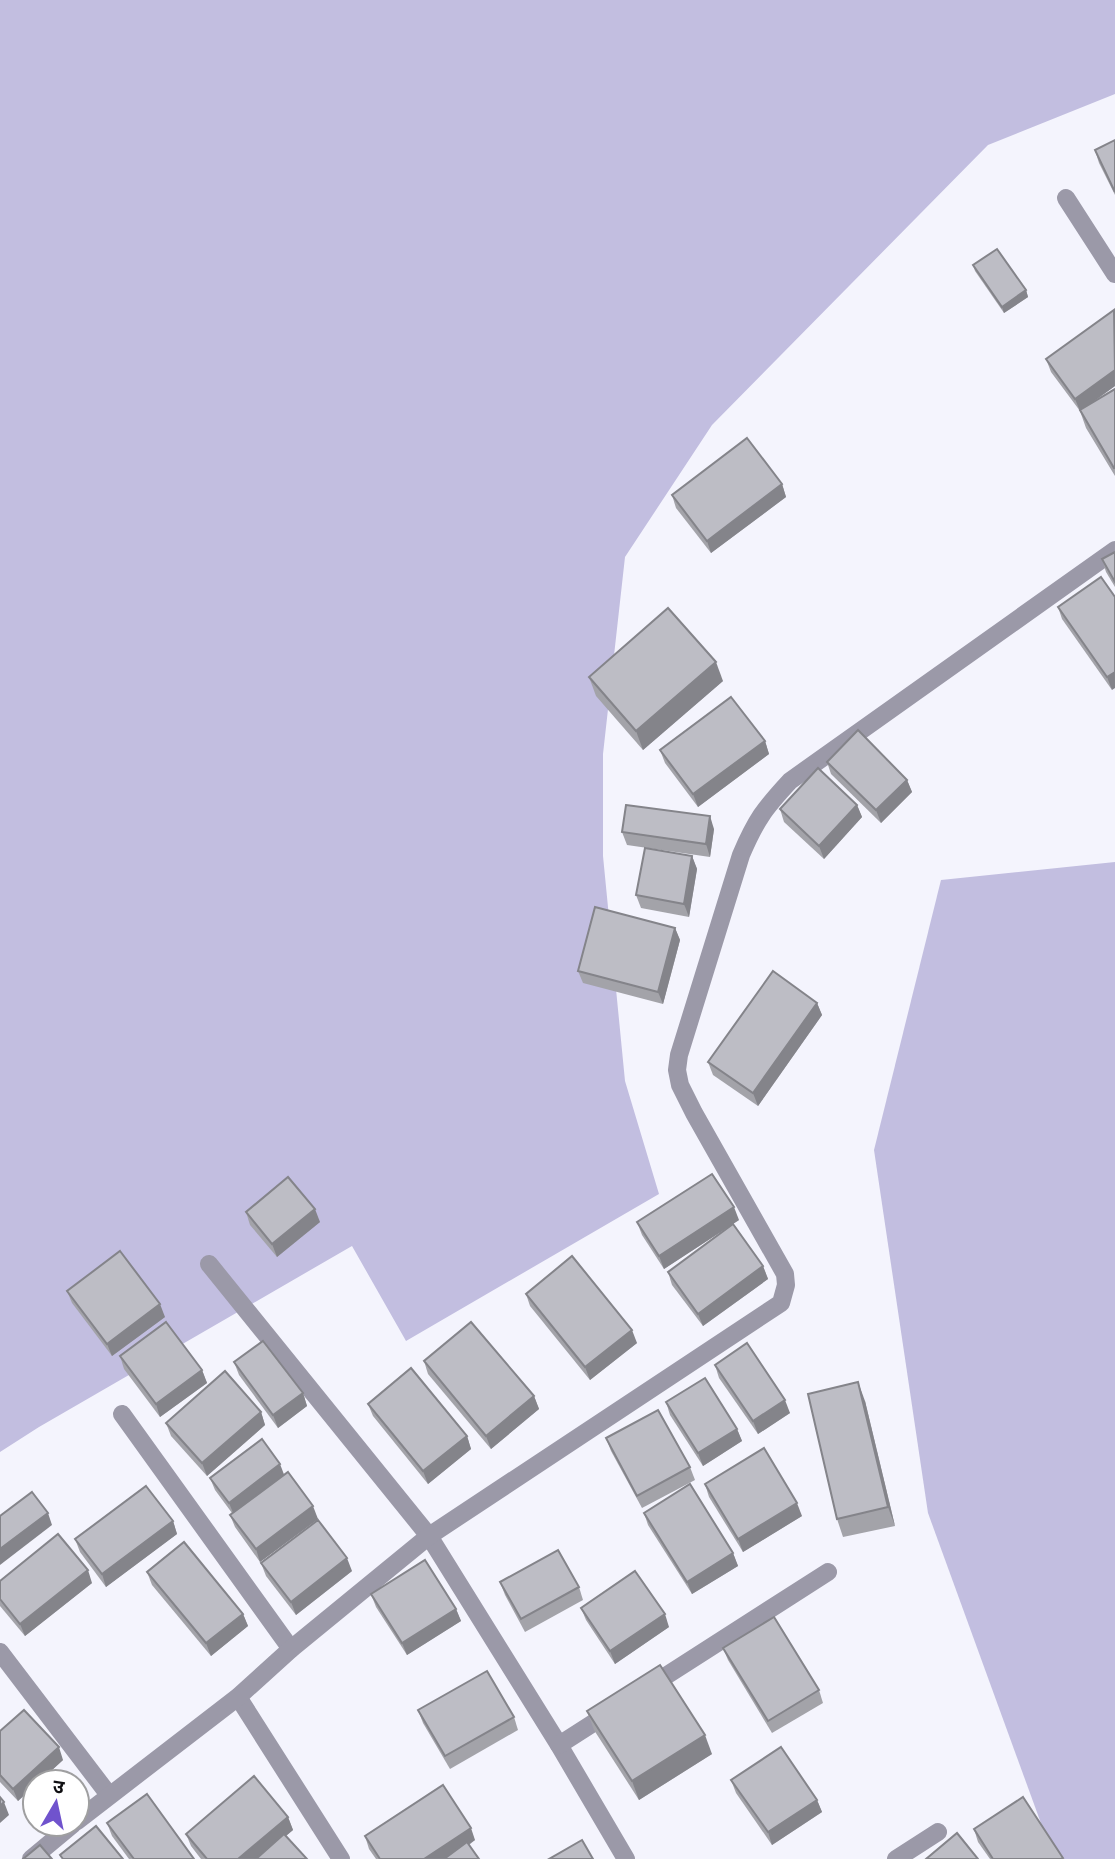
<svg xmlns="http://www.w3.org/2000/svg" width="1115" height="1859" viewBox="0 0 1115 1859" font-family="'PT Sans','Noto Sans Devanagari',sans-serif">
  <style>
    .forest { fill: #c2bee0 }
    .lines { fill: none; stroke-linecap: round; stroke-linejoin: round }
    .minor { stroke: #9b99a8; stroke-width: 18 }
    .wall { fill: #a3a3a9 }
    .shaded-wall { fill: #84848a }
    .building { fill: #bdbdc5; stroke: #84848a; stroke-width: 2 }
  </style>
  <rect width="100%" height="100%" fill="#f4f4fd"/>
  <g class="forest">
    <polygon points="0,0 1115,0 1115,94 988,145 712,425 625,557 603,754 603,856 625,1081 659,1194 406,1341 352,1246 39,1427 0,1452"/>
    <polygon points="1115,862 1115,1859 1054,1859 928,1513 874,1150 941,880"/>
  </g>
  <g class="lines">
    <g class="minor">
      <polyline points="1066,198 1115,274"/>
      <polyline points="209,1264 429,1536 559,1745 626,1859"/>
      <polyline points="122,1414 291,1649"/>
      <polyline points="0,1652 109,1795"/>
      <polyline points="647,1688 828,1572"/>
      <polyline points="238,1697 341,1859"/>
      <polyline points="559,1745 612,1711"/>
      <path d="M77,1821L238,1697L291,1649L429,1536L781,1303L786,1285L785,1274L694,1113L680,1085L677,1070L679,1055L741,855C756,820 764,809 790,781L1115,550"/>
      <polyline points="31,1859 73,1824"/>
      <polyline points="896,1859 938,1832"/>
    </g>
  </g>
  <g class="wall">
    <polygon points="1115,140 1115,195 1099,163 1095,150"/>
    <polygon points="973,265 1026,290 1028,297 1004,313 975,271"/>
    <polygon points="1115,311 1115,386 1092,403 1115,389 1115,476 1086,428 1080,411 1051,372 1046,359"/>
    <polygon points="782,484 786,497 711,553 676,508 672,495"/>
    <polygon points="1115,552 1115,587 1106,572 1102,559"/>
    <polygon points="1101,577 1112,690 1062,619 1058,607"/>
    <polygon points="589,677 723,681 643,750 596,696"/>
    <polygon points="765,741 769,754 698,807 665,763 660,750"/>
    <polygon points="827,762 907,780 912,792 881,823 831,774"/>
    <polygon points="857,805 862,817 824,859 784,822 780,809"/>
    <polygon points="714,829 710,857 627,845 622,832"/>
    <polygon points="692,856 697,869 689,917 641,908 636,895"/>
    <polygon points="675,928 680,940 663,1004 583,983 578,971"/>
    <polygon points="817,1003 822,1015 758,1106 713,1075 708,1062"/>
    <polygon points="246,1212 320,1222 277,1257 250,1225"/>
    <polygon points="739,1220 664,1269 642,1235 637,1222"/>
    <polygon points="763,1266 768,1279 703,1326 672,1285 668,1272"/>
    <polygon points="67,1291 165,1317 112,1356 72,1303"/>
    <polygon points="526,1294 637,1343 590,1380 530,1306"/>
    <polygon points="120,1356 202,1370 207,1383 160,1417 124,1369"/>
    <polygon points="424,1361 534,1396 539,1409 491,1449 428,1374"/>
    <polygon points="234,1362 303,1393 307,1406 278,1428 239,1375"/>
    <polygon points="715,1365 790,1413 758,1434 719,1378"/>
    <polygon points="865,1401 895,1526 843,1537 837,1519"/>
    <polygon points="666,1402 737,1429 742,1441 703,1466 670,1415"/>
    <polygon points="368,1404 467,1436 471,1449 428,1484 373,1416"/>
    <polygon points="261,1412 265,1425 207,1476 171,1436 166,1423"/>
    <polygon points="606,1438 690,1467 695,1480 642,1508 611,1451"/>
    <polygon points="284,1475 318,1519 260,1562 235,1527 230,1515 232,1513 215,1490 210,1478"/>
    <polygon points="705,1484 802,1516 743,1552 709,1497"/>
    <polygon points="644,1513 733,1553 738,1566 692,1594 648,1525"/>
    <polygon points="173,1521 177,1534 106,1587 80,1552 75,1539"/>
    <polygon points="261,1563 352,1571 296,1615 266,1576"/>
    <polygon points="147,1572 243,1614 248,1626 211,1656 152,1585"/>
    <polygon points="0,1581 92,1583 25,1636 0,1606"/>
    <polygon points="500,1582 579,1587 583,1600 525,1632 505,1595"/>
    <polygon points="371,1594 456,1609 461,1621 407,1655 376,1607"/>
    <polygon points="581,1608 669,1627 615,1664 586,1620"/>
    <polygon points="723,1648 819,1690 823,1703 772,1733 728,1660"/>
    <polygon points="418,1710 514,1717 518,1730 450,1769 423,1723"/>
    <polygon points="587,1711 712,1754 639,1800 594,1730"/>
    <polygon points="0,1731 63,1760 39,1782 35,1782 18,1801 0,1782"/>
    <polygon points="731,1780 817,1800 822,1812 772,1845 736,1793"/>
    <polygon points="288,1817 293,1830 286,1836 307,1859 201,1859 191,1846 186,1834"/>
    <polygon points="107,1823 194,1859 129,1859 112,1836"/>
    <polygon points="974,1829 1063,1859 990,1859 978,1842"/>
    <polygon points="365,1836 475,1840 469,1845 479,1859 376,1859 369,1849"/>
  </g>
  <g class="shaded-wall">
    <polygon points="1026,290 1028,297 1004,313 1002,307"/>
    <polygon points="1115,370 1115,386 1080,411 1075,399"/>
    <polygon points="782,484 786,497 711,553 707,541"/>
    <polygon points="716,662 723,681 643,750 636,731"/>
    <polygon points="1115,672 1115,688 1112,690 1107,677"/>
    <polygon points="765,741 769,754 698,807 693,794"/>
    <polygon points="907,780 912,792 881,823 876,810"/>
    <polygon points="857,805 862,817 824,859 819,846"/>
    <polygon points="710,816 714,829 710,857 706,844"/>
    <polygon points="692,856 697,869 689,917 684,904"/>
    <polygon points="675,928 680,940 663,1004 658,992"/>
    <polygon points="817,1003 822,1015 758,1106 753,1093"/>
    <polygon points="734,1207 739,1220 664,1269 659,1256"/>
    <polygon points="315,1209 320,1222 277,1257 272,1244"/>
    <polygon points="763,1266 768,1279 703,1326 698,1314"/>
    <polygon points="160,1304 165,1317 112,1356 107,1344"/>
    <polygon points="632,1330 637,1343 590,1380 585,1367"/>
    <polygon points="202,1370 207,1383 160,1417 156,1404"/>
    <polygon points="858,1382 865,1401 895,1526 888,1507"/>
    <polygon points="303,1393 307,1406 278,1428 273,1415"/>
    <polygon points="534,1396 539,1409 491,1449 486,1436"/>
    <polygon points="785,1400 790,1413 758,1434 753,1421"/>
    <polygon points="261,1412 265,1425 207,1476 202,1463"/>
    <polygon points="737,1429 742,1441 703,1466 698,1453"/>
    <polygon points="467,1436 471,1449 428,1484 423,1471"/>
    <polygon points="280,1464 285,1477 234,1515 229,1503"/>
    <polygon points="797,1503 802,1516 743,1552 738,1539"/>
    <polygon points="313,1506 318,1519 260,1562 256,1549"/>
    <polygon points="48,1513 52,1525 0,1565 0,1549"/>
    <polygon points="173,1521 177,1534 106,1587 102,1574"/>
    <polygon points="733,1553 738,1566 692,1594 687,1582"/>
    <polygon points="347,1558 352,1571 296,1615 291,1602"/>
    <polygon points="88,1570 92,1583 25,1636 20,1624"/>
    <polygon points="456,1609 461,1621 407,1655 402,1643"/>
    <polygon points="243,1614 248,1626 211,1656 206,1643"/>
    <polygon points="665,1614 669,1627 615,1664 610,1651"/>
    <polygon points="705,1735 712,1754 639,1800 632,1781"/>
    <polygon points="59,1747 63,1760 39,1782 35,1782 35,1786 18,1801 13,1789"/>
    <polygon points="817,1800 822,1812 772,1845 768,1832"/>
    <polygon points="4,1802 9,1815 0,1823 0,1806"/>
    <polygon points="288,1817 293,1830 258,1859 238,1859"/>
    <polygon points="471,1828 475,1840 447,1859 424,1859"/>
  </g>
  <g class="building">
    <polygon points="1115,140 1115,192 1095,150"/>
    <polygon points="997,249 1026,290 1002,307 973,265"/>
    <polygon points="1114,310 1115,370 1075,399 1046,359"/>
    <polygon points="1115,389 1115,468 1114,468 1080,410"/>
    <polygon points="747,438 782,484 707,541 672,495"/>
    <polygon points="1115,552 1115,582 1102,559"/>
    <polygon points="1101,577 1115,597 1115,672 1107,677 1058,607"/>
    <polygon points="668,608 716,662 636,731 589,677"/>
    <polygon points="731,697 765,741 693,794 660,750"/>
    <polygon points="858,730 907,780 876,810 827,762"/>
    <polygon points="818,768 857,805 819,846 780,809"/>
    <polygon points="626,805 710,816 706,844 622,832"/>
    <polygon points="645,848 692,856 684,904 636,895"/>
    <polygon points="595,907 675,928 658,992 578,971"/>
    <polygon points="773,971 817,1003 753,1093 708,1062"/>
    <polygon points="712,1174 734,1207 659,1256 637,1222"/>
    <polygon points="288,1177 315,1209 272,1244 246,1212"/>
    <polygon points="733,1224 763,1266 698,1314 668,1272"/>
    <polygon points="120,1251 160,1304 107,1344 67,1291"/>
    <polygon points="572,1256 632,1330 585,1367 526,1294"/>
    <polygon points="166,1322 202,1370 156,1404 120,1356"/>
    <polygon points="471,1322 534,1396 486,1436 424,1361"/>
    <polygon points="263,1341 303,1393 273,1415 234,1362"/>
    <polygon points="747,1343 785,1400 753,1421 715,1365"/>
    <polygon points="411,1368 467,1436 423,1471 368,1404"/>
    <polygon points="225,1371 261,1412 202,1463 166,1423"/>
    <polygon points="705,1378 737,1429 698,1453 666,1402"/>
    <polygon points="858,1382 888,1507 837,1519 808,1394"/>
    <polygon points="658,1410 690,1467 637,1496 606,1438"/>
    <polygon points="262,1439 280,1464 229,1503 210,1478"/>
    <polygon points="764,1448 797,1503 738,1539 705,1484"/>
    <polygon points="288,1472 313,1506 256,1549 230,1515"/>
    <polygon points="690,1484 733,1553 687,1582 644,1513"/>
    <polygon points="146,1486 173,1521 102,1574 75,1539"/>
    <polygon points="32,1492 48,1513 0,1549 0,1516"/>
    <polygon points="318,1520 347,1558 291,1602 261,1563"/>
    <polygon points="58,1534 88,1570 20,1624 0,1599 0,1581"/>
    <polygon points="184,1542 243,1614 206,1643 147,1572"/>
    <polygon points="558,1550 579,1587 521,1619 500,1582"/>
    <polygon points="425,1560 456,1609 402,1643 371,1594"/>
    <polygon points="635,1571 665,1614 610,1651 581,1608"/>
    <polygon points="774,1617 819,1690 768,1721 723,1648"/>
    <polygon points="660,1665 705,1735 632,1781 587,1711"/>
    <polygon points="487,1671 514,1717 445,1756 418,1710"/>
    <polygon points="24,1710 59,1747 13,1789 0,1775 0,1731"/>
    <polygon points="781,1747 817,1800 768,1832 731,1780"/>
    <polygon points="254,1776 288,1817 238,1859 207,1859 186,1834"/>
    <polygon points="443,1785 471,1828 424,1859 380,1859 365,1836"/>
    <polygon points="147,1794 194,1859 134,1859 107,1823"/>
    <polygon points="0,1797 4,1802 0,1806"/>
    <polygon points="1023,1797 1063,1858 1061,1859 993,1859 974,1829"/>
    <polygon points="96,1826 123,1859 63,1859 60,1855"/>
    <polygon points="957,1833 978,1859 926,1859"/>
    <polygon points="284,1834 307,1859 256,1859"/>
    <polygon points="582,1840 593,1859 549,1859"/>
    <polygon points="467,1842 479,1859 444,1859"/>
    <polygon points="40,1845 52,1859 23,1859"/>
  </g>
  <g transform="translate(56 1803) rotate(9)"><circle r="33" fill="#ffffff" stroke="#9f9fa0" stroke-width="2"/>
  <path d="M0-5L12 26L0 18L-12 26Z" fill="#7053cd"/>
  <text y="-10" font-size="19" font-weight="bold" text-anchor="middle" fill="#100f12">उ</text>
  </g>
</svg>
